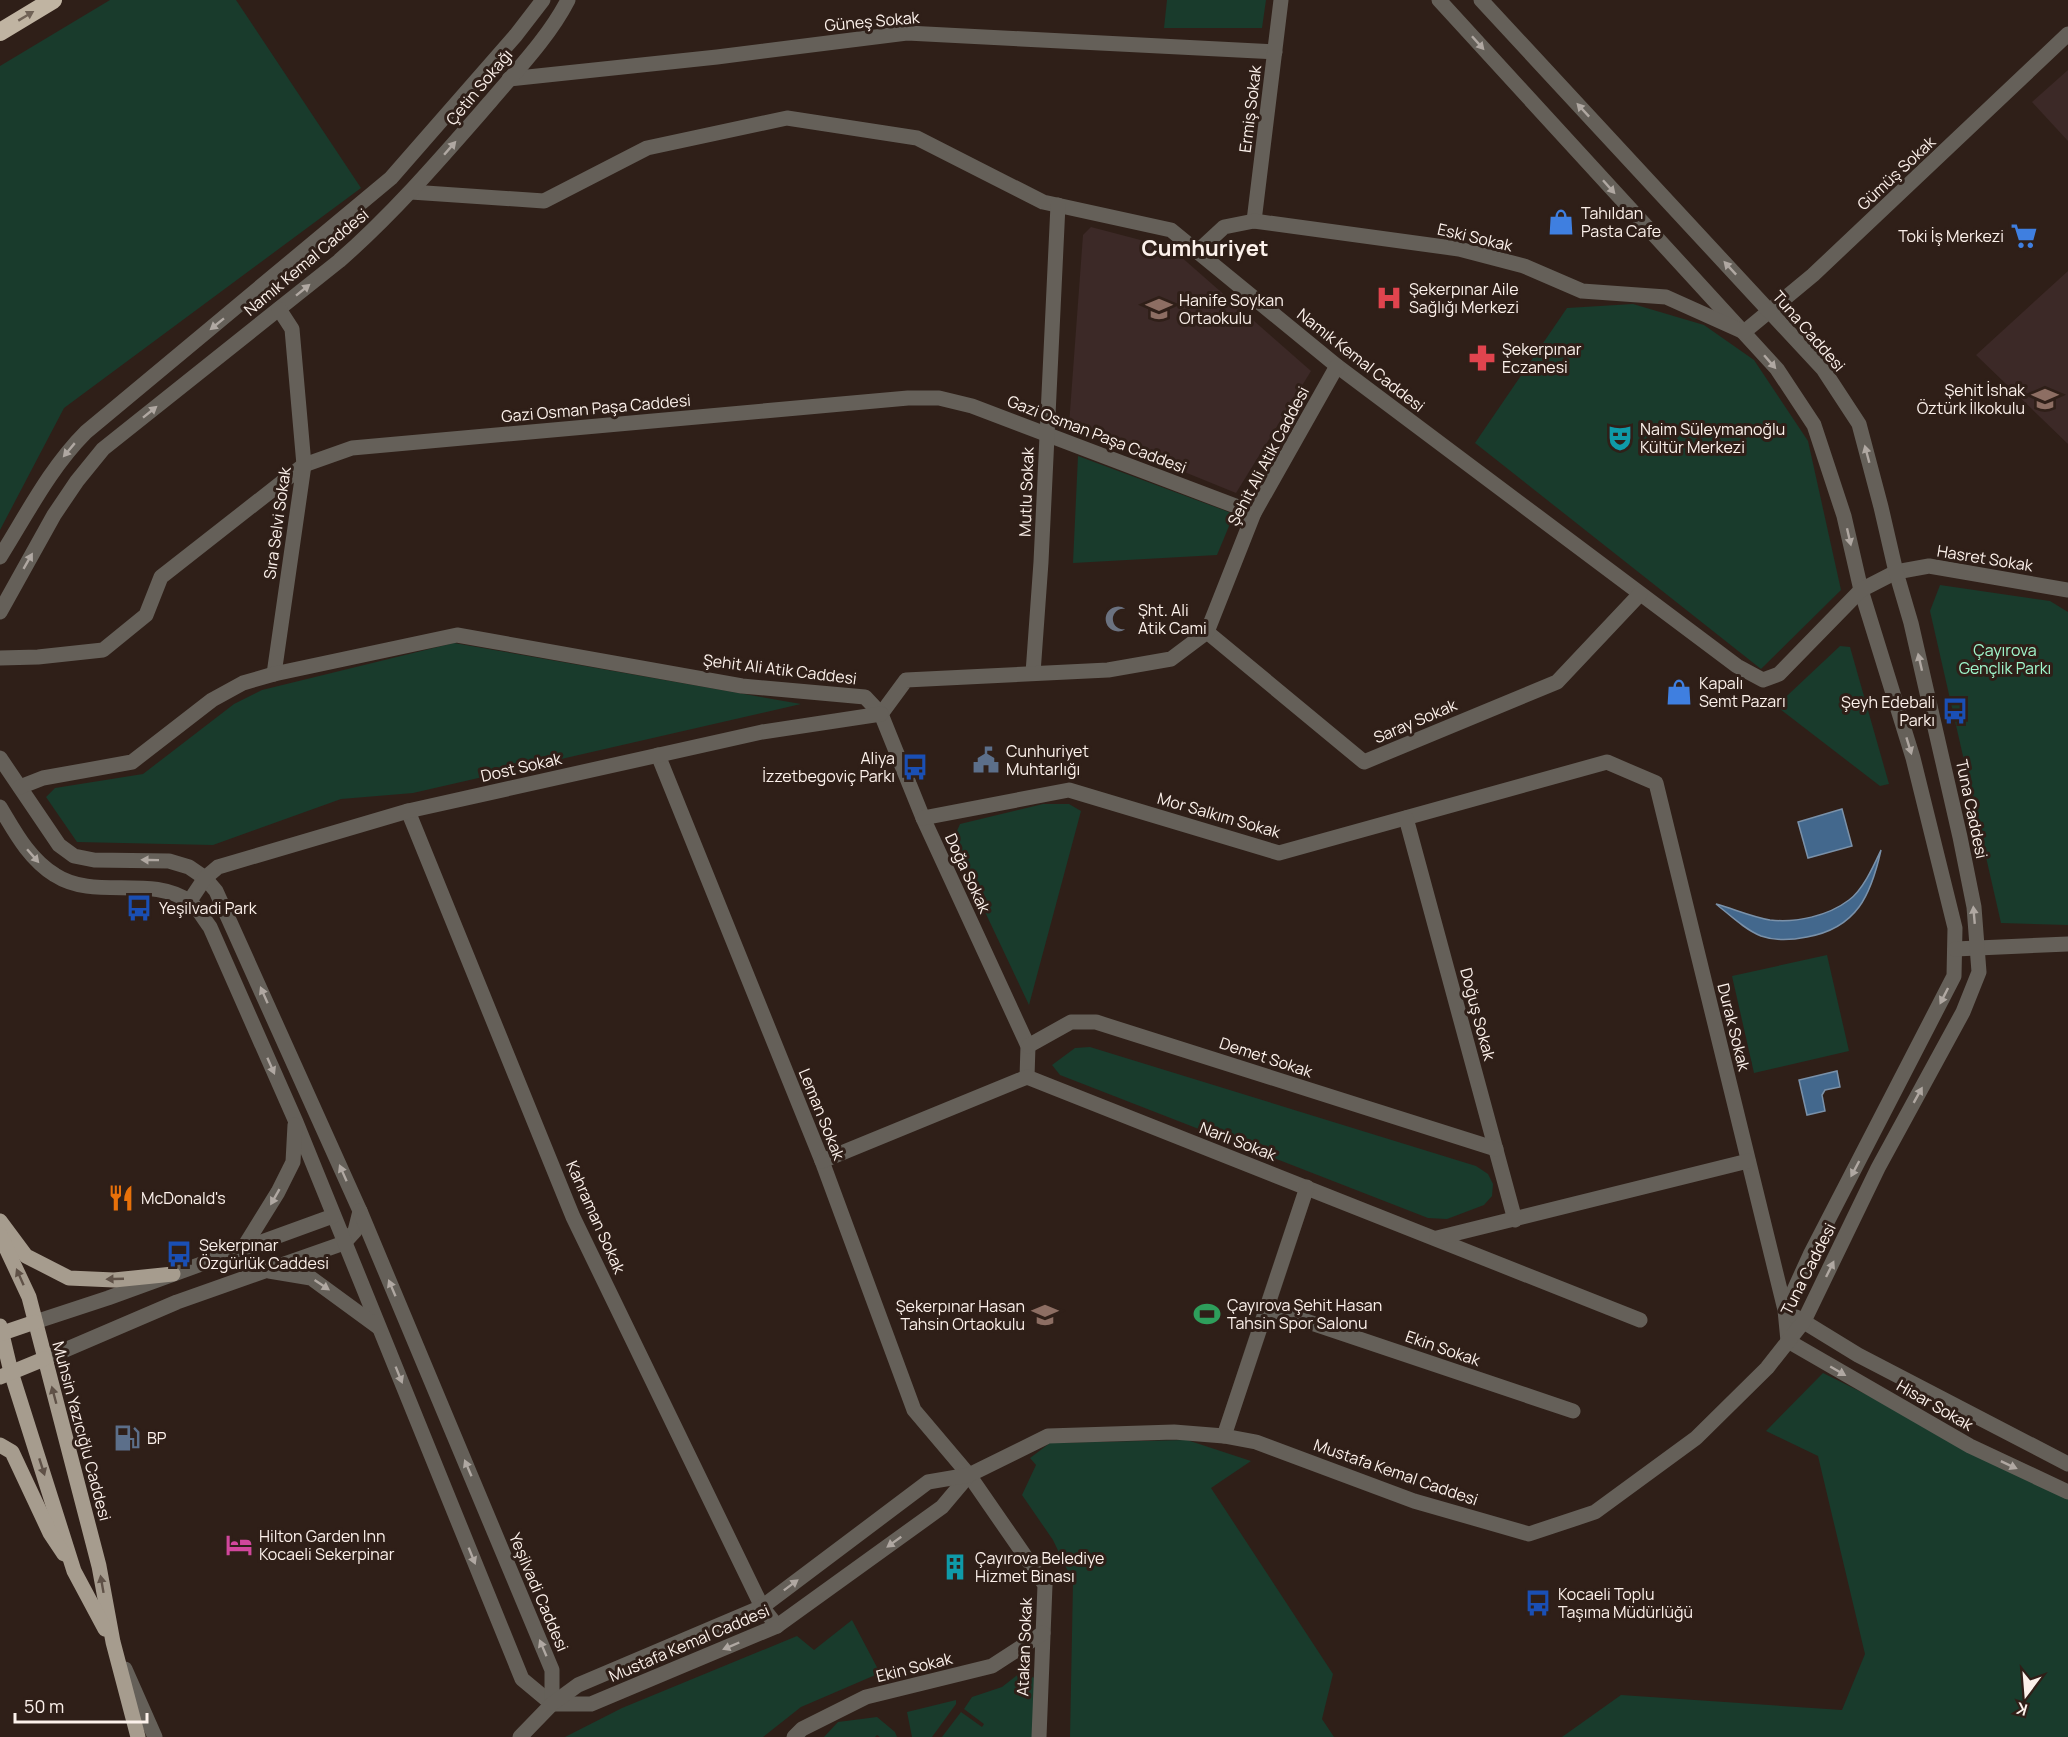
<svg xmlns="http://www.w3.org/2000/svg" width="2068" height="1737" viewBox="0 0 2068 1737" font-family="Manrope,sans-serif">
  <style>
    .education { fill: #3c2927 }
    .green { fill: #193b2c }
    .water { fill: #43688d; stroke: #7a91a9; stroke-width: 1.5 }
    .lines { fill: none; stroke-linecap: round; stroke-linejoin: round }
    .minor { stroke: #656059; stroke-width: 15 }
    .major { stroke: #a69c8e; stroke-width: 15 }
    .highway { stroke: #c0b4a2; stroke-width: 18 }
    .oneway { fill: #706256 }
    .oneway2 { fill: #b0a8a2 }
    .oneway3 { fill: #5f5147 }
    .labels { text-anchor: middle; stroke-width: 6; stroke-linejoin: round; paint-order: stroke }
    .street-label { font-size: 16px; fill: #fcf1eb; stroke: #2f1f18 }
    .poi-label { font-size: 16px; fill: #fcf1eb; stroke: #2f1f18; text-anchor: start }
    .park-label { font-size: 16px; fill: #a0f7cc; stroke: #2f1f18 }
    .district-label { font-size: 22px; font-weight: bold; fill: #fcf1eb; stroke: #2f1f18 }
  </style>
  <rect width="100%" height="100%" fill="#2f1f18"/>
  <g class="education">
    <polygon points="2068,70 2068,141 2032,102"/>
    <polygon points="1091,227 1171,248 1311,371 1236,493 1069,425 1083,235"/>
    <polygon points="2068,271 2068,444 1976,355"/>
  </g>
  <g class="green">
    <polygon points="110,0 236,0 361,188 64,408 0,530 0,66"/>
    <polygon points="1167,0 1266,0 1262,28 1164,28"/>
    <polygon points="1633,304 1704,325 1754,360 1808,441 1841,590 1761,669 1475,443 1567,308"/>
    <polygon points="1078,456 1234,514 1217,555 1073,563"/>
    <polygon points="1940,585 2050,601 2068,612 2068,925 2001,923 1930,611"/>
    <polygon points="454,643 801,704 413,793 341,799 213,845 77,842 46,797 55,788 143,774 234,704 262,690"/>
    <polygon points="1840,646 1850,647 1889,784 1880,786 1776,706"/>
    <polygon points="1043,804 1069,804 1081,811 1029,1005 952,842 960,824"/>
    <polygon points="1827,955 1849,1051 1754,1073 1732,976"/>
    <polygon points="1090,1047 1476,1166 1488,1174 1493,1184 1492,1196 1484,1205 1447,1219 1428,1218 1060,1075 1052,1065 1075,1048"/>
    <polygon points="1823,1373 2068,1495 2068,1737 1562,1737 1621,1695 1842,1710 1865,1654 1818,1456 1766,1431"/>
    <polygon points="1187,1440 1251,1461 1211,1488 1333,1674 1322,1719 1334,1737 1070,1737 1073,1582 1053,1540 1022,1495 1036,1465 1030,1458 1050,1443"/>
    <polygon points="852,1620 880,1673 801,1707 763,1737 565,1737 622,1708 797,1636 814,1650"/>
    <polygon points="1020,1673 1038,1679 1036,1737 942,1737 961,1712 982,1727 984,1724 964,1709 972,1697 1002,1687"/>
    <polygon points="956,1700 956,1704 932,1737 912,1737 907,1712"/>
    <polygon points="877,1717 895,1732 897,1737 880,1737 877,1735 875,1737 824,1737 838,1722"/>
  </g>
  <g class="water">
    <polygon points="1842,809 1852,846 1808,858 1798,822"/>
    <path d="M1881,850C1871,895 1857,928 1807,937C1792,940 1775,941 1761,936C1744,929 1730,915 1716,904C1734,909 1752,917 1770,920C1796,923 1828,916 1849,900C1863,890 1874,865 1881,850Z"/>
    <polygon points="1837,1071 1840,1087 1825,1090 1822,1095 1825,1111 1807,1115 1799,1080"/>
  </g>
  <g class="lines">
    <g class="minor">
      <polyline points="1439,0 1777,369 1814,425 1844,516 1861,590 1913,758 1955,928 1954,976 1810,1255 1785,1310"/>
      <polyline points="509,79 717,57 907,33 1275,52"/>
      <polyline points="411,192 544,201 647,148 787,118 917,138 1043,202 1171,230 1337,366 1737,666 1763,680 1779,674 1861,590 1896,572 1929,566 2068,590"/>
      <polyline points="1254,221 1281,0"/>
      <polyline points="1197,252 1224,227 1254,221 1459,249 1524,266 1582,291 1666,297 1744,332 1813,275 2068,34"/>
      <path d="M0,557C27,514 50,468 86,432L391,178L516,35L543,0"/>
      <path d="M0,612L54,515L77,481L103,449L339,261C394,213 442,157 490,102C517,70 549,37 568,0"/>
      <polyline points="1207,632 1364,762 1557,682 1640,594"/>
      <polyline points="0,658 38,657 103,650 146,615 161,577 304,465 352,448 908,398 939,398 972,406 1254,513"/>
      <polyline points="1033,673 1041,562 1058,205"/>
      <polyline points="274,674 304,465 292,329 279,309"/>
      <polyline points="881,714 906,680 1108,670 1171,659 1207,632 1254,513 1337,366"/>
      <polyline points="658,755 822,1161 914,1410 969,1475 1045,1585 1039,1737"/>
      <polyline points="0,758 59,845 74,856 94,860 169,861 189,867 205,878 216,891 360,1211 355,1231 344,1243 177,1302 44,1359"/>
      <polyline points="20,787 43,778 132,762 212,700 243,683 274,674 457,635 742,686 865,697 881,714 923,818 1028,1046 1027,1077"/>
      <path d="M0,807C15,832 29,859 55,875C95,901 151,874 190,902C198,908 204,919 210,927L296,1122L522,1679L552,1704"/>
      <polyline points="408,811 573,1217 762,1607 777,1626"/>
      <polyline points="923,818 1069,790 1279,853 1607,762 1656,783 1785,1310 1788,1341"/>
      <polyline points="1406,818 1515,1220"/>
      <polyline points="189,902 205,878 218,867 408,811 762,732 881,714"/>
      <polyline points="1955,949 2068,944"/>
      <polyline points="1028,1046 1071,1022 1096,1022 1496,1149"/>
      <polyline points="822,1161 1027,1077 1640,1320"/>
      <polyline points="360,1211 552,1670 552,1704"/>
      <polyline points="1437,1238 1748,1161"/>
      <polyline points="244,1247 278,1192 293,1162 295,1125"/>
      <polyline points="269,1271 311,1278 378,1327"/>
      <polyline points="1267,1308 1573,1411"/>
      <polyline points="1796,1317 1858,1355 2068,1464"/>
      <polyline points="35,1322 108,1298 333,1216"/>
      <polyline points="1788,1341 1970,1446 2068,1492"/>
      <polyline points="1224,1436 1307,1187"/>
      <polyline points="125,1669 155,1737"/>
      <polyline points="552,1704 591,1704 777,1626 942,1507 969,1475"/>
      <polyline points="520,1737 552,1704 578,1685 762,1607 928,1482 969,1475 1048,1436 1174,1432 1224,1436 1256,1442 1414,1501 1529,1534 1595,1512 1696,1438 1767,1368 1804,1321 1878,1168 1963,1012 1979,972 1974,907 1960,837 1911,623 1896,572 1881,507 1859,424 1823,369 1481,0"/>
      <polyline points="794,1737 802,1729 866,1697 992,1666 1043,1633"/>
    </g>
    <g class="major">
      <polyline points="0,1221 26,1256 69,1278 114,1280 173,1274"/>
      <polyline points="0,1235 29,1297 99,1566 113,1642 138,1737"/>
      <polyline points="0,1326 11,1372 74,1571 105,1629"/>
      <polyline points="0,1334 35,1322"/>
      <polyline points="0,1377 44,1359"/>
      <polyline points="0,1445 12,1452 50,1533 64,1554"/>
    </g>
    <polyline class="highway" points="0,32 53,0"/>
  </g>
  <defs><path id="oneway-solid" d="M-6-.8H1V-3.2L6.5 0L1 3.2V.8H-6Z" transform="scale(1.5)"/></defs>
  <use class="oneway" href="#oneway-solid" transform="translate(26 16) rotate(-31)"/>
  <g class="oneway2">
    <use href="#oneway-solid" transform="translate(1478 43) rotate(48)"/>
    <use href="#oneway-solid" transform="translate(1583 110) rotate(-133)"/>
    <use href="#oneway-solid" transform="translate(450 148) rotate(-49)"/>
    <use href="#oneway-solid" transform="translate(1609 187) rotate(48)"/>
    <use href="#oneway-solid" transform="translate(1730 268) rotate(-133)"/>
    <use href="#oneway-solid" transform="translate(303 290) rotate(-39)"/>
    <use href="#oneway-solid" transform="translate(217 324) rotate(141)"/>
    <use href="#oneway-solid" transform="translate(1770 362) rotate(49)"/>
    <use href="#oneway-solid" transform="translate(150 412) rotate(-39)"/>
    <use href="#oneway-solid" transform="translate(69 450) rotate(130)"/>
    <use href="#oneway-solid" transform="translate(1867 454) rotate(-105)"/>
    <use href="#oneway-solid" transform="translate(1849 537) rotate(77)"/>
    <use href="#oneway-solid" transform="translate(28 561) rotate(-60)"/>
    <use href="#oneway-solid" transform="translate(1920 662) rotate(-103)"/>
    <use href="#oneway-solid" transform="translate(1909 746) rotate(73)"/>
    <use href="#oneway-solid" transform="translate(33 856) rotate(49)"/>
    <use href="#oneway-solid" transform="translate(150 860) rotate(-179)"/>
    <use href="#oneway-solid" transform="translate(1974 915) rotate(-95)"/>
    <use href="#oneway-solid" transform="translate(264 995) rotate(-114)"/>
    <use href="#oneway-solid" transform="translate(1944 996) rotate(117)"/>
    <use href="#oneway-solid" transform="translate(271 1066) rotate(66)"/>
    <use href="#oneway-solid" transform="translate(1918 1095) rotate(-61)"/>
    <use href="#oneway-solid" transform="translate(1855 1169) rotate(118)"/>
    <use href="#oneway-solid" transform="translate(343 1173) rotate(-114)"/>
    <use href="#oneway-solid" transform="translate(275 1197) rotate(120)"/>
    <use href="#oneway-solid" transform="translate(1830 1269) rotate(-64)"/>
    <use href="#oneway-solid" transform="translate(322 1285) rotate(34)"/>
    <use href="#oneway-solid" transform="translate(392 1288) rotate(-113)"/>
    <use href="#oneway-solid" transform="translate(1838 1371) rotate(30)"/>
    <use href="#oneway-solid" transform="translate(399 1375) rotate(68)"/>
    <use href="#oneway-solid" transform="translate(2009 1465) rotate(25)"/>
    <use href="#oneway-solid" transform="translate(468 1468) rotate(-113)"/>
    <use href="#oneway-solid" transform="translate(894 1542) rotate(144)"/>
    <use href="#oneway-solid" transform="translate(472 1556) rotate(68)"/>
    <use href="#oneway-solid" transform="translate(791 1585) rotate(-37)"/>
    <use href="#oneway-solid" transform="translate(731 1646) rotate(157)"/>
    <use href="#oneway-solid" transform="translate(543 1648) rotate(-113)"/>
  </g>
  <g class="oneway3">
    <use href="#oneway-solid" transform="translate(20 1277) rotate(-114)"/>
    <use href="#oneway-solid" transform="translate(115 1279) rotate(178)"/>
    <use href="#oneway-solid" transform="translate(54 1395) rotate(-105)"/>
    <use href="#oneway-solid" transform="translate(42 1467) rotate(72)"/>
    <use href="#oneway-solid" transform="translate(102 1584) rotate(-100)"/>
  </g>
  <defs>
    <g id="shop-bare" transform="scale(2.07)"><path d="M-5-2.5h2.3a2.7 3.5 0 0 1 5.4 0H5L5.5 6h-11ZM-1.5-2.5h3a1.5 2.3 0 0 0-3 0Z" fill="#3f7fe0" stroke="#2f1f18" stroke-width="2.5" paint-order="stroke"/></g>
    <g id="supermarket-bare" transform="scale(2.07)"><path d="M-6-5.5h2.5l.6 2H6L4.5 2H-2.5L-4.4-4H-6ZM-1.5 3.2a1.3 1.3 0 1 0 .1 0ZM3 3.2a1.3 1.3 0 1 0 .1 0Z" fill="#3f7fe0" stroke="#2f1f18" stroke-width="2.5" paint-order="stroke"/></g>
    <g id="hospital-bare" transform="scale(2.07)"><path d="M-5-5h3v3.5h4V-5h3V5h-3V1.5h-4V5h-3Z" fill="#e0444e" stroke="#2f1f18" stroke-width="2.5" paint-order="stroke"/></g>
    <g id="school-bare" transform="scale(2.07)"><path d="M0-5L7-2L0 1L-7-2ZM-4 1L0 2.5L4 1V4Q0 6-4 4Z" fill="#8d6e63" stroke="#2f1f18" stroke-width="2.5" paint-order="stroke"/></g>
    <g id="pharmacy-bare" transform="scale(2.07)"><path d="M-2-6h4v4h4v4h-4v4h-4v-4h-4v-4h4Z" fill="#e0444e" stroke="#2f1f18" stroke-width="2.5" paint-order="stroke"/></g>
    <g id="theatre-bare" transform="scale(2.07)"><path d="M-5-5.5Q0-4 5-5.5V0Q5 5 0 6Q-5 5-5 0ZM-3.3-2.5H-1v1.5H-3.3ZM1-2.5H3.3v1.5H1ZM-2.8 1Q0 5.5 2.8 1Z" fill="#0f9aa8" stroke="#2f1f18" stroke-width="2.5" paint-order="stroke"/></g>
    <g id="mosque-bare" transform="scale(2.07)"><path d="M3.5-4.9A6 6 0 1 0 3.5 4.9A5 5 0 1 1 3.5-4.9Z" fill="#6b7280" stroke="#2f1f18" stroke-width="2.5" paint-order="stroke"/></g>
    <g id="bus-bare" transform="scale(2.07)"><path d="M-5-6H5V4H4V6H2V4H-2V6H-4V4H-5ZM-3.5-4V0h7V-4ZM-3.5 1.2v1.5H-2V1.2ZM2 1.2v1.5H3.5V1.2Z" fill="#1a4fb4" stroke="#2f1f18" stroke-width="2.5" paint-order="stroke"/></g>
    <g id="civic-bare" transform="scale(2.07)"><path d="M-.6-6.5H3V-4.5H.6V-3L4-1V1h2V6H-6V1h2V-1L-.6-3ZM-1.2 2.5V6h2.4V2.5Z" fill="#5c6f8a" stroke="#2f1f18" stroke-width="2.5" paint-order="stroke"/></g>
    <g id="restaurant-bare" transform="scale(2.07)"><path d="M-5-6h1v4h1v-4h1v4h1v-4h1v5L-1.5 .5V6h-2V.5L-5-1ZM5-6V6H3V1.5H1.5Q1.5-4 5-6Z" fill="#e8710a" stroke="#2f1f18" stroke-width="2.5" paint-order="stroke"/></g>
    <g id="stadium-bare" transform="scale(2.07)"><path d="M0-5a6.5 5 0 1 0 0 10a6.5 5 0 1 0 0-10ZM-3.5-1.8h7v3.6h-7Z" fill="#2e9e5b" stroke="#2f1f18" stroke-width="2.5" paint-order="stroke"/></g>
    <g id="fuel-bare" transform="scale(2.07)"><path d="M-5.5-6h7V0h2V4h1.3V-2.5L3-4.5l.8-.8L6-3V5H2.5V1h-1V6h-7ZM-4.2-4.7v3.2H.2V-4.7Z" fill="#5c6f8a" stroke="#2f1f18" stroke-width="2.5" paint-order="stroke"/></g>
    <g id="hotel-bare" transform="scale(2.07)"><path d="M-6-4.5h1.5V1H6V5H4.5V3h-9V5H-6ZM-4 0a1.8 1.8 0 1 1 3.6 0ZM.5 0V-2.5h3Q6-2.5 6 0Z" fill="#d1479c" stroke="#2f1f18" stroke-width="2.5" paint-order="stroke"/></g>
    <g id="building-bare" transform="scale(2.07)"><path d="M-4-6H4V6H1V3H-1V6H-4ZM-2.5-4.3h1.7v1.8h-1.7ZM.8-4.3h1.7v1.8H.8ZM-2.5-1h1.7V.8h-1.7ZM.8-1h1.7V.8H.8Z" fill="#0f9aa8" stroke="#2f1f18" stroke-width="2.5" paint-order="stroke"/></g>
  </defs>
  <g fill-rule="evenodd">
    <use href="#shop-bare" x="1561" y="222"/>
    <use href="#supermarket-bare" x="2024" y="236"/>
    <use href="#hospital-bare" x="1389" y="298"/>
    <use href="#school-bare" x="1159" y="309"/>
    <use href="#pharmacy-bare" x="1482" y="358"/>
    <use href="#school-bare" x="2045" y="399"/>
    <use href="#theatre-bare" x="1620" y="438"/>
    <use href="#mosque-bare" x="1118" y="619"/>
    <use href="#shop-bare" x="1679" y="692"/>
    <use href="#bus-bare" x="1955" y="711"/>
    <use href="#civic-bare" x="986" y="760"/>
    <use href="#bus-bare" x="915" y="767"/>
    <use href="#bus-bare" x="139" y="908"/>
    <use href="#restaurant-bare" x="121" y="1198"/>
    <use href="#bus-bare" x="179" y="1254"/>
    <use href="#stadium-bare" x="1207" y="1314"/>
    <use href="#school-bare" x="1045" y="1315"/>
    <use href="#fuel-bare" x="127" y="1438"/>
    <use href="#hotel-bare" x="239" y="1545"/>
    <use href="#building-bare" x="955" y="1567"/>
    <use href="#bus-bare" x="1538" y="1603"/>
  </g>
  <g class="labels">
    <g class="street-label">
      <text transform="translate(872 21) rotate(-5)" y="6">Güneş Sokak</text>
      <text transform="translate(479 87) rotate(-50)" y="6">Çetin Sokağı</text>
      <text transform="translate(1250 109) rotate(-83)" y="6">Ermiş Sokak</text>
      <text transform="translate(1896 173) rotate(-43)" y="6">Gümüş Sokak</text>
      <text transform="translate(1475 237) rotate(13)" y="6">Eski Sokak</text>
      <text transform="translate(306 262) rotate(-40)" y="6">Namık Kemal Caddesi</text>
      <text transform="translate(1809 331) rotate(49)" y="6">Tuna Caddesi</text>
      <text transform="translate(1361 360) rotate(38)" y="6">Namık Kemal Caddesi</text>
      <text transform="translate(596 408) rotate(-5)" y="6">Gazi Osman Paşa Caddesi</text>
      <text transform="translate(1097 434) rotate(21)" y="6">Gazi Osman Paşa Caddesi</text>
      <text transform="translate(1268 456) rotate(-62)" y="6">Şehit Ali Atik Caddesi</text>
      <text transform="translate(1026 492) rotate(-88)" y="6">Mutlu Sokak</text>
      <text transform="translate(277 523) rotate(-82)" y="6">Sıra Selvi Sokak</text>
      <text transform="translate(1985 558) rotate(9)" y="6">Hasret Sokak</text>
      <text transform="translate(780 669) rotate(7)" y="6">Şehit Ali Atik Caddesi</text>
      <text transform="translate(1415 721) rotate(-23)" y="6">Saray Sokak</text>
      <text transform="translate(521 767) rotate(-13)" y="6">Dost Sokak</text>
      <text transform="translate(1972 809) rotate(78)" y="6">Tuna Caddesi</text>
      <text transform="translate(1219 815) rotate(16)" y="6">Mor Salkım Sokak</text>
      <text transform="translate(968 873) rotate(65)" y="6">Doğa Sokak</text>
      <text transform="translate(1478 1014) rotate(75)" y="6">Doğuş Sokak</text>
      <text transform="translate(1734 1027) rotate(76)" y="6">Durak Sokak</text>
      <text transform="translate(1266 1057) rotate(18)" y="6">Demet Sokak</text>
      <text transform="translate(822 1114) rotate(68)" y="6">Leman Sokak</text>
      <text transform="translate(1238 1141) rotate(21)" y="6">Narlı Sokak</text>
      <text transform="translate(596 1217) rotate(66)" y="6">Kahraman Sokak</text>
      <text transform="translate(1808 1269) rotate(-63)" y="6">Tuna Caddesi</text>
      <text transform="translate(1443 1348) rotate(19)" y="6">Ekin Sokak</text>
      <text transform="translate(1935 1405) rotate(30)" y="6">Hisar Sokak</text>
      <text transform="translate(82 1431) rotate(75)" y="6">Muhsin Yazıcığlu Caddesi</text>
      <text transform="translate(1396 1472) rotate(19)" y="6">Mustafa Kemal Caddesi</text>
      <text transform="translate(539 1592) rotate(67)" y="6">Yeşilvadi Caddesi</text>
      <text transform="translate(689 1643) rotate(-23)" y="6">Mustafa Kemal Caddesi</text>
      <text transform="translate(1024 1647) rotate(-88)" y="6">Atakan Sokak</text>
      <text transform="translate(914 1667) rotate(-14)" y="6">Ekin Sokak</text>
    </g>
    <g class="poi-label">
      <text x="1581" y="219">Tahıldan<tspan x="1581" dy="18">Pasta Cafe</tspan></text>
      <text x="2004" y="242" text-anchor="end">Toki İş Merkezi</text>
      <text x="1409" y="295">Şekerpınar Aile<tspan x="1409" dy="18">Sağlığı Merkezi</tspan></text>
      <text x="1179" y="306">Hanife Soykan<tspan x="1179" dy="18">Ortaokulu</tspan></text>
      <text x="1502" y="355">Şekerpınar<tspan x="1502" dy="18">Eczanesi</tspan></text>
      <text x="2025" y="396" text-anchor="end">Şehit İshak<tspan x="2025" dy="18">Öztürk İlkokulu</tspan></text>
      <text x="1640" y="435">Naim Süleymanoğlu<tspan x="1640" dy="18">Kültür Merkezi</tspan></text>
      <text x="1138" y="616">Şht. Ali<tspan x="1138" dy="18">Atik Cami</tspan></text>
      <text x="1699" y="689">Kapalı<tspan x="1699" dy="18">Semt Pazarı</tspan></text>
      <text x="1935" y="708" text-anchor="end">Şeyh Edebali<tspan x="1935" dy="18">Parkı</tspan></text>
      <text x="1006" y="757">Cunhuriyet<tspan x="1006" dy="18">Muhtarlığı</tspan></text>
      <text x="895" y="764" text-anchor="end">Aliya<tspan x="895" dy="18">İzzetbegoviç Parkı</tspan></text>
      <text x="159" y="914">Yeşilvadi Park</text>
      <text x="141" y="1204">McDonald's</text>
      <text x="199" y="1251">Şekerpınar<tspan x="199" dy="18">Özgürlük Caddesi</tspan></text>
      <text x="1227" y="1311">Çayırova Şehit Hasan<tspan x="1227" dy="18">Tahsin Spor Salonu</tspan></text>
      <text x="1025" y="1312" text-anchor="end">Şekerpınar Hasan<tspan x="1025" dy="18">Tahsin Ortaokulu</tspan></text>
      <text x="147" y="1444">BP</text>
      <text x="259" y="1542">Hilton Garden Inn<tspan x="259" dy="18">Kocaeli Sekerpinar</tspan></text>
      <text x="975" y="1564">Çayırova Belediye<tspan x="975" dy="18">Hizmet Binası</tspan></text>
      <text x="1558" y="1600">Kocaeli Toplu<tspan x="1558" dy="18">Taşıma Müdürlüğü</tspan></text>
    </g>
    <g class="park-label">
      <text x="2005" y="656">Çayırova<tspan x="2005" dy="18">Gençlik Parkı</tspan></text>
    </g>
    <g class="district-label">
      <text x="1205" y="256">Cumhuriyet</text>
    </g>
  </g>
  <g transform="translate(2026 1695) rotate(196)" stroke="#2f1f18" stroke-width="4.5" paint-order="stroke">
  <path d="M0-4.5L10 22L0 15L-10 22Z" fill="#fcf1eb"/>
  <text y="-9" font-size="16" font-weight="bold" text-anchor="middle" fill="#fcf1eb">K</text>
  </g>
  <path d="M15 1713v9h132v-9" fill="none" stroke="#fcf1eb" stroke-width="3"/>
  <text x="24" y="1713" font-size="18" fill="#fcf1eb" stroke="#2f1f18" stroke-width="4.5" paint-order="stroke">50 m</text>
</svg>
